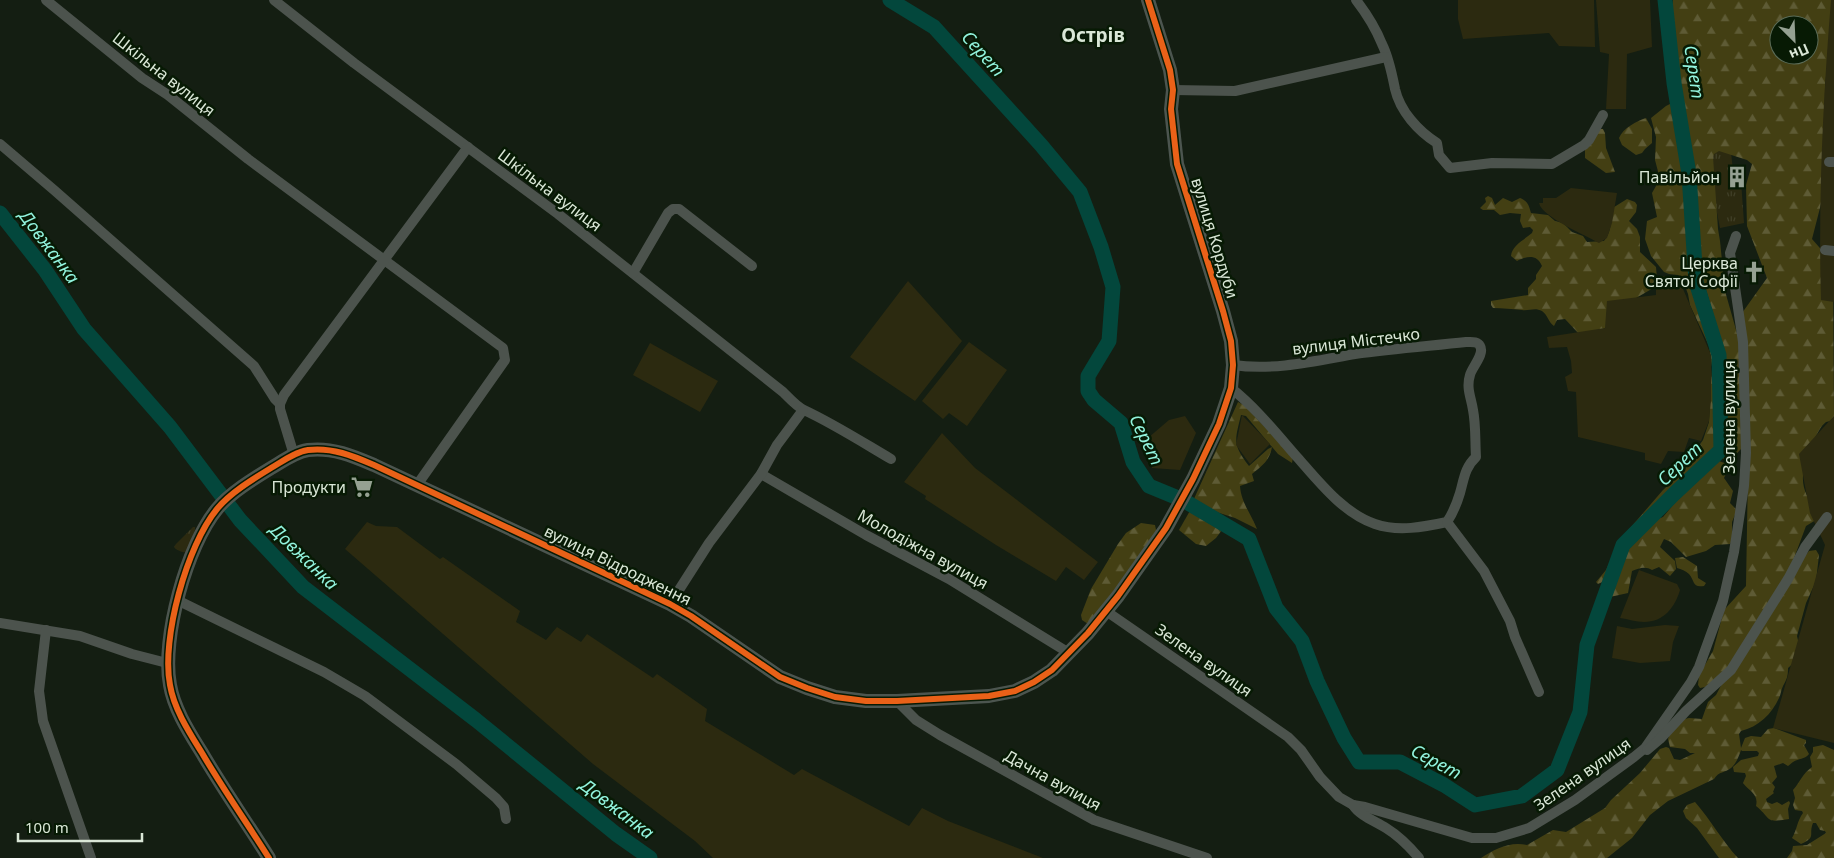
<svg xmlns="http://www.w3.org/2000/svg" width="1834" height="858" viewBox="0 0 1834 858" font-family="'Noto Sans',sans-serif">
  <style>
    .grass { fill: url(#grass-tufts) }
    .forest { fill: url(#forest-firs); fill-rule: evenodd }
    .green { fill: #2c2a10 }
    .lines { fill: none; stroke-linecap: round; stroke-linejoin: round }
    .river { stroke: #03473c; stroke-width: 15 }
    .street { stroke: #4c534d; stroke-width: 10 }
    .secondary { stroke: #4c554f; stroke-width: 14 }
    .cycleway-casing { stroke: #071a04; stroke-width: 9 }
    .cycleway { stroke: #ea6118; stroke-width: 6 }
    .labels { text-anchor: middle; stroke-width: 5; stroke-linejoin: round; paint-order: stroke }
    .street-label { font-size: 16px; fill: #dae7d7; stroke: #071a04 }
    .poi-label { font-size: 16px; fill: #dae7d7; stroke: #071a04; text-anchor: end }
    .water-label { font-size: 18px; font-style: italic; fill: #92f4de; stroke: #071a04 }
    .quarter-label { font-size: 19px; font-weight: bold; fill: #dae7d7; stroke: #071a04 }
  </style>
  <defs>
    <pattern id="grass-tufts" width="24" height="20" patternUnits="userSpaceOnUse" patternTransform="scale(1.25)"><rect width="24" height="20" fill="#2c2a10"/><path d="M3 7l-1-3M5 7V3M7 7l1-3M15 17l-1-3M17 17v-4M19 17l1-3" fill="none" stroke="#403f27"/></pattern>
    <pattern id="forest-firs" width="22" height="20" patternUnits="userSpaceOnUse" patternTransform="scale(1.25)"><rect width="22" height="20" fill="#433f13"/><path d="M5 1l3.5 6h-7zM16 11l3.5 6h-7z" fill="#5e5b35"/></pattern>
  </defs>
  <rect width="100%" height="100%" fill="#141e12"/>
  <g class="grass">
    <polygon points="1721,149 1731,152 1734,181 1741,181 1744,223 1720,228 1707,161 1710,156"/>
    <path d="M193,527H195V530L188,552C184,553 177,551 174,547L176,544Z"/>
  </g>
  <g class="forest">
    <path d="M1673,0H1833L1825,87L1824,152L1830,169L1812,239L1833,263L1834,421C1831,421 1829,421 1826,422C1816,429 1804,464 1803,476C1802,489 1808,499 1816,509H1834L1806,526L1781,593L1735,663L1710,686L1700,688L1698,685L1699,675L1713,651L1724,610L1746,586L1749,414L1742,313L1767,278L1747,226L1746,185L1752,164L1747,160L1719,151L1714,154L1713,157L1718,229L1720,241L1725,291L1742,351L1741,449L1730,460L1723,459L1728,442L1722,427L1725,353L1694,250L1698,233L1690,183L1692,150L1670,24ZM1779,25H1809V55H1779Z"/>
    <path d="M1670,104L1681,112L1682,117L1680,124L1682,131L1678,139L1681,144C1684,157 1689,172 1689,185C1690,207 1691,229 1692,251C1692,255 1695,258 1694,262C1694,275 1695,283 1698,296L1707,302L1720,360L1721,436L1717,447L1703,467L1666,501L1650,521L1623,547L1607,580L1598,584L1596,582L1606,570L1618,544L1625,534L1663,490L1678,476L1703,440L1709,422L1712,367L1709,346L1690,305L1688,294L1682,278L1678,275L1669,274L1664,272L1651,256L1645,239L1647,221L1657,217L1652,193L1660,179L1655,160L1656,137L1651,118L1666,106Z"/>
    <path d="M1646,118L1652,129V143L1645,149L1642,153L1636,155L1622,145L1619,138C1623,128 1637,121 1646,118Z"/>
    <polygon points="1600,129 1603,129 1605,133 1606,148 1615,172 1606,173 1585,158 1585,149"/>
    <path d="M1488,196L1492,198L1495,205L1503,198L1512,202L1520,198C1528,201 1529,206 1531,213L1548,215L1555,221L1563,223L1572,232L1583,236L1587,242L1604,241C1612,231 1611,221 1611,209L1627,199L1635,202L1637,205L1636,212L1629,221L1637,229L1640,237V252L1656,267L1657,279L1655,287L1631,301L1601,332L1580,335L1565,319L1557,320L1554,326C1548,322 1548,315 1542,311C1535,307 1529,311 1522,310C1512,309 1503,308 1493,308L1491,305V301L1528,295V288L1536,279V275L1542,266C1537,254 1527,256 1517,261L1511,256C1512,245 1524,240 1532,233L1533,230L1530,227L1523,228L1520,221L1521,214L1510,213L1500,215L1494,210H1483L1480,208L1486,202L1485,198Z"/>
    <path d="M1238,402L1244,405L1293,457L1292,463L1278,454L1246,416L1241,415C1235,440 1232,444 1249,466L1268,449L1272,447C1270,460 1262,466 1252,474L1254,481L1240,486C1241,502 1251,514 1257,529L1235,518L1201,507L1193,501Z"/>
    <path d="M1719,461L1730,465L1724,478L1733,491L1730,503L1737,510L1732,522V541L1730,544L1715,545L1706,551L1686,557L1671,542L1664,539L1660,547L1675,561L1676,569L1670,576L1659,567L1652,570C1646,566 1639,568 1632,571L1628,593L1610,597L1608,594L1611,575L1623,552L1655,520L1663,517L1689,486Z"/>
    <polygon points="1191,509 1206,516 1222,530 1216,538 1206,546 1196,544 1179,530"/>
    <polygon points="1141,523 1155,525 1157,535 1088,624 1082,620 1081,615 1091,589 1118,544 1126,533"/>
    <path d="M1816,550L1819,555L1816,581L1806,603L1797,636L1800,649L1798,659L1788,668C1788,676 1787,679 1783,686C1781,690 1781,694 1779,698C1772,714 1758,727 1741,731L1739,734L1741,748L1745,738L1751,736L1761,737L1768,729L1774,728L1806,740V743L1804,745L1809,754C1804,760 1799,758 1793,762C1791,763 1790,765 1788,766L1783,763L1774,766L1777,777L1772,783L1775,787L1773,792L1774,793L1766,799L1767,802L1772,804L1777,802L1782,805L1789,801L1790,803L1788,809L1789,819C1764,823 1773,820 1756,806C1759,794 1749,791 1743,783L1746,776L1745,773L1734,772L1733,767L1741,760L1758,756L1759,753L1757,751H1742L1741,750C1739,756 1736,764 1731,768C1725,773 1719,771 1714,779L1668,801L1650,815L1632,838L1607,858H1481C1495,849 1510,841 1527,845L1553,830L1566,832L1605,808L1611,800L1640,773L1660,749L1666,747L1669,748L1674,759L1680,760L1695,753H1690L1685,749L1670,747L1668,739L1670,733L1680,720L1689,718L1702,719L1708,702L1716,695L1724,680L1801,561L1809,551Z"/>
    <path d="M1683,557L1697,566L1698,578L1706,583L1704,586C1692,588 1695,581 1689,574C1686,571 1681,569 1677,568L1675,558Z"/>
    <path d="M1823,745L1834,750V858H1787L1792,851L1793,846L1807,845L1826,833L1825,831L1820,830L1816,823H1813C1808,835 1817,837 1801,844L1792,838C1797,830 1797,821 1803,813L1802,811L1795,810L1793,805L1795,798L1793,790C1801,781 1802,774 1812,767L1810,757L1813,752V747Z"/>
    <path d="M1695,802C1711,820 1722,841 1738,858H1719L1697,828L1686,818L1683,811L1687,805Z"/>
  </g>
  <g class="green">
    <polygon points="1415,0 1594,0 1595,47 1559,46 1549,33 1463,39 1458,19 1458,0"/>
    <polygon points="1596,0 1650,0 1652,47 1627,54 1626,109 1606,109 1609,54 1600,52"/>
    <path d="M1831,0H1834V302L1821,300C1818,201 1823,99 1831,0Z"/>
    <path d="M1571,188L1617,193L1612,223L1607,238L1599,243C1585,235 1542,217 1539,203H1543V198H1556Z"/>
    <polygon points="1656,276 1678,277 1711,355 1711,400 1709,421 1701,441 1689,438 1684,452 1668,451 1661,464 1645,460 1645,453 1578,437 1576,392 1568,391 1565,377 1572,373 1571,361 1567,347 1549,348 1547,337 1605,328 1607,301 1656,295"/>
    <polygon points="908,281 962,341 915,401 850,357"/>
    <polygon points="969,342 1007,370 967,426 949,413 943,419 922,401"/>
    <polygon points="650,343 718,381 700,412 633,375"/>
    <polygon points="1242,415 1270,444 1250,464 1236,445"/>
    <polygon points="1185,416 1196,433 1180,470 1152,468 1141,444 1169,420"/>
    <polygon points="1834,416 1834,743 1773,728 1825,545 1810,513 1799,454"/>
    <polygon points="942,433 975,468 1098,562 1084,580 1066,567 1056,581 996,545 925,499 926,496 904,482"/>
    <polygon points="367,522 376,526 397,527 440,559 443,557 520,611 516,622 546,640 557,627 581,642 587,634 653,678 657,674 707,709 705,721 794,775 802,769 909,826 922,808 948,821 1043,858 713,858 695,841 593,764 345,549"/>
    <path d="M1639,570L1677,584L1680,590C1675,607 1664,622 1644,622C1636,622 1628,619 1620,618Z"/>
    <polygon points="1665,625 1679,626 1673,642 1670,661 1640,663 1612,658 1617,626 1632,629"/>
  </g>
  <g class="lines">
    <g class="river">
      <polyline points="890,0 934,27 1041,145 1080,192 1101,247 1113,287 1109,341 1088,376 1088,391 1094,400 1121,423 1133,462 1149,486 1183,500 1249,539 1276,608 1302,641 1317,681 1344,738 1359,762 1400,762 1444,785 1475,805 1522,796 1557,770 1580,712 1587,645 1623,545 1674,494 1721,450 1719,355 1696,282 1689,174 1674,83 1665,0"/>
      <polyline points="0,213 45,270 84,329 170,427 240,520 303,587 476,720 616,834 650,858"/>
    </g>
    <g class="street">
      <polyline points="46,0 142,78 168,95 248,159 503,348 505,360 417,485"/>
      <path d="M274,0L354,63L558,214L783,392C789,398 797,407 804,410C834,424 862,442 891,459"/>
      <path d="M1356,0C1366,13 1376,29 1382,44C1389,58 1392,74 1395,89C1400,111 1418,131 1437,143L1439,155L1450,168L1492,163L1552,164L1584,145L1589,140L1603,115"/>
      <polyline points="1173,90 1235,91 1386,57"/>
      <polyline points="0,144 54,190 254,366 275,399 280,404"/>
      <polyline points="1829,162 1834,162"/>
      <polyline points="1825,250 1834,251"/>
      <polyline points="633,273 668,213 673,209 679,209 752,266"/>
      <path d="M1231,388C1256,408 1276,433 1297,457C1319,482 1343,513 1375,524C1398,532 1424,527 1447,522C1453,513 1457,503 1460,493C1464,479 1465,467 1476,457C1475,442 1476,425 1473,410C1471,397 1466,388 1470,375C1472,367 1485,354 1480,346C1478,341 1471,342 1466,342C1429,346 1392,349 1355,354C1315,361 1274,371 1233,365"/>
      <polyline points="294,455 280,409 280,404 284,395 468,147"/>
      <polyline points="761,474 866,535 949,579 1069,653"/>
      <polyline points="1447,522 1484,571 1510,621 1515,637 1539,692"/>
      <polyline points="177,600 324,672 365,696 456,764 496,798 504,807 506,819"/>
      <polyline points="670,604 709,543 761,474 777,445 803,410"/>
      <polyline points="1106,611 1288,737 1301,750 1320,777 1339,797 1353,805 1365,807 1472,838 1496,838 1529,828 1575,800 1634,757 1645,748 1691,682 1699,667 1723,601 1734,552 1744,486 1746,453 1743,342 1730,253 1736,236"/>
      <polyline points="0,623 80,636 132,654 167,663"/>
      <polyline points="46,630 39,691 43,721 91,858"/>
      <polyline points="897,701 916,720 940,735 1094,820 1207,858"/>
      <polyline points="1647,750 1660,739 1686,711 1731,670 1788,579 1805,547 1827,517"/>
      <path d="M1353,805C1360,816 1375,821 1386,828C1399,836 1409,846 1419,858"/>
    </g>
    <path class="secondary" d="M269,858C247,823 223,789 202,753C189,732 174,709 170,685C161,639 187,545 217,509C230,493 253,479 271,468C283,461 295,452 308,450C332,447 353,456 374,465L670,604L691,616L780,677L807,688L835,697L866,701H897L989,696L1015,691L1034,682L1052,670L1088,633L1118,596L1166,528L1193,479L1219,424L1231,388L1233,365L1231,341L1223,311L1177,164L1171,109L1173,90L1170,70L1148,0"/>
    <g class="cycleway-casing">
      <path id="cycleway" d="M269,858C247,823 223,789 202,753C189,732 174,709 170,685C161,639 187,545 217,509C230,493 253,479 271,468C283,461 295,452 308,450C332,447 353,456 374,465L670,604L691,616L780,677L807,688L835,697L866,701H897L989,696L1015,691L1034,682L1052,670L1088,633L1118,596L1166,528L1193,479L1219,424L1231,388L1233,365L1231,341L1223,311L1177,164L1171,109L1173,90L1170,70L1148,0"/>
    </g>
    <use href="#cycleway" class="cycleway"/>
  </g>
  <defs>
    <g id="building-bare" transform="scale(1.725)"><path d="M-4-6H4V6H1V3H-1V6H-4ZM-2.5-4.3h1.7v1.8h-1.7ZM.8-4.3h1.7v1.8H.8ZM-2.5-1h1.7V.8h-1.7ZM.8-1h1.7V.8H.8Z" fill="#95a192" stroke="#071a04" stroke-width="2.5" paint-order="stroke"/></g>
    <g id="church-bare" transform="scale(1.725)"><path d="M-1.2-6h2.4v3.5h3.3v2.4h-3.3V6h-2.4V-.1h-3.3v-2.4h3.3Z" fill="#95a192" stroke="#071a04" stroke-width="2.5" paint-order="stroke"/></g>
    <g id="supermarket-bare" transform="scale(1.725)"><path d="M-6-5.5h2.5l.6 2H6L4.5 2H-2.5L-4.4-4H-6ZM-1.5 3.2a1.3 1.3 0 1 0 .1 0ZM3 3.2a1.3 1.3 0 1 0 .1 0Z" fill="#95a192" stroke="#071a04" stroke-width="2.5" paint-order="stroke"/></g>
  </defs>
  <g fill-rule="evenodd">
    <use href="#building-bare" x="1737" y="177"/>
    <use href="#church-bare" x="1754" y="272"/>
    <use href="#supermarket-bare" x="362" y="487"/>
  </g>
  <g class="labels">
    <g class="street-label">
      <text transform="translate(164 74) rotate(38)" y="6">Шкільна вулиця</text>
      <text transform="translate(550 190) rotate(37)" y="6">Шкільна вулиця</text>
      <text transform="translate(1215 238) rotate(73)" y="6">вулиця Кордуби</text>
      <text transform="translate(1356 341) rotate(-7)" y="6">вулиця Містечко</text>
      <text transform="translate(1729 417) rotate(-90)" y="6">Зелена вулиця</text>
      <text transform="translate(923 549) rotate(29)" y="6">Молодіжна вулиця</text>
      <text transform="translate(618 565) rotate(26)" y="6">вулиця Відродження</text>
      <text transform="translate(1204 660) rotate(35)" y="6">Зелена вулиця</text>
      <text transform="translate(1582 774) rotate(-35)" y="6">Зелена вулиця</text>
      <text transform="translate(1053 780) rotate(29)" y="6">Дачна вулиця</text>
    </g>
    <g class="poi-label">
      <text x="1720" y="183">Павільйон</text>
      <text x="1738" y="269">Церква<tspan x="1738" dy="18">Святої Софії</tspan></text>
      <text x="346" y="493">Продукти</text>
    </g>
    <g class="water-label">
      <text transform="translate(983 54) rotate(48)" y="6">Серет</text>
      <text transform="translate(1694 72) rotate(82)" y="6">Серет</text>
      <text transform="translate(49 247) rotate(53)" y="6">Довжанка</text>
      <text transform="translate(1146 440) rotate(64)" y="6">Серет</text>
      <text transform="translate(1680 464) rotate(-44)" y="6">Серет</text>
      <text transform="translate(304 557) rotate(44)" y="6">Довжанка</text>
      <text transform="translate(1436 762) rotate(28)" y="6">Серет</text>
      <text transform="translate(617 809) rotate(37)" y="6">Довжанка</text>
    </g>
    <g class="quarter-label">
      <text x="1093" y="42">Острів</text>
    </g>
  </g>
  <g transform="translate(1794 40) rotate(156)"><circle r="24" fill="#071a04" stroke="#5b6c58"/>
  <path d="M0-4L9 19L0 12L-9 19Z" fill="#95a192"/>
  <text y="-8" font-size="14" font-weight="bold" text-anchor="middle" fill="#dae7d7">Пн</text>
  </g>
  <path d="M18 833v8h124v-8" fill="none" stroke="#dae7d7" stroke-width="2.5"/>
  <text x="25" y="833" font-size="15" fill="#dae7d7" stroke="#071a04" stroke-width="4" paint-order="stroke">100 m</text>
</svg>
